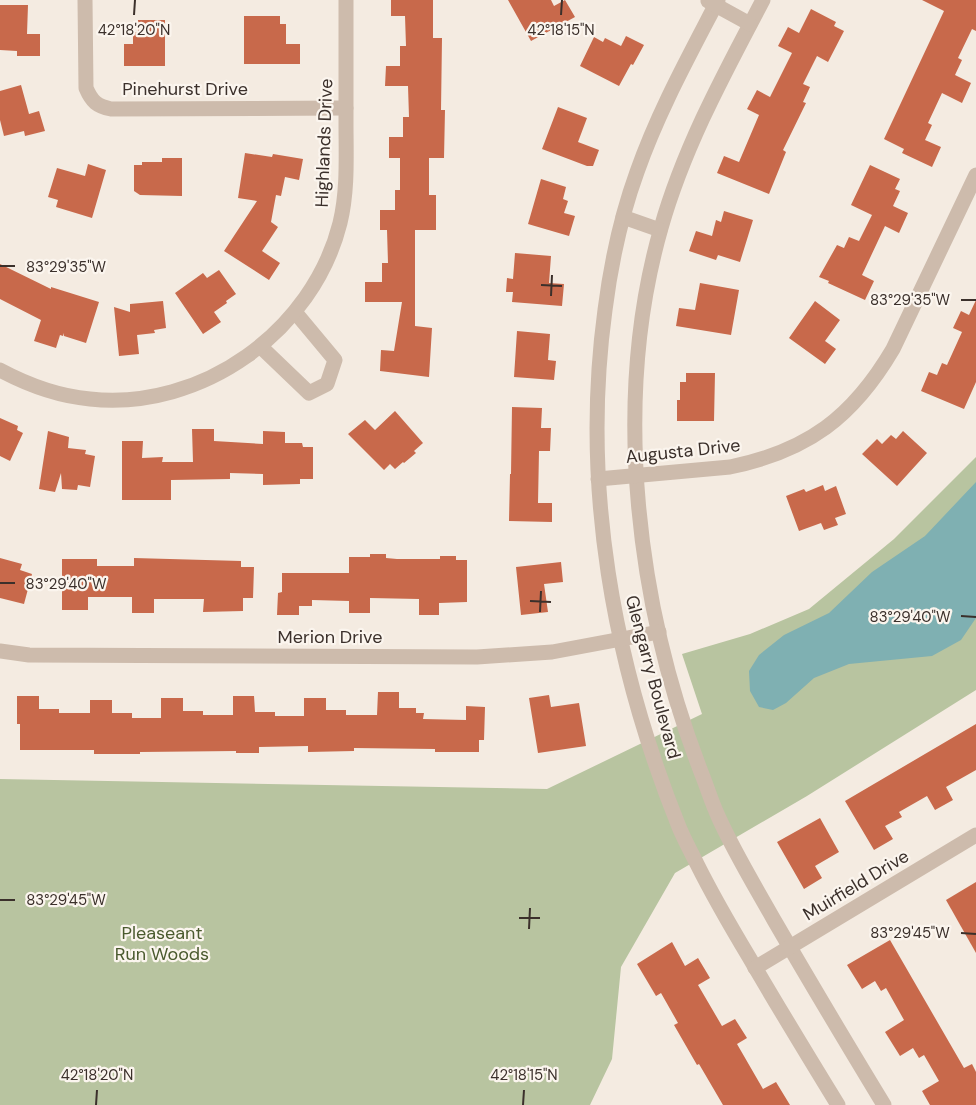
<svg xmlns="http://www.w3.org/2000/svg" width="976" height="1105" viewBox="0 0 976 1105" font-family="'DM Sans',sans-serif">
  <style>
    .green { fill: #b8c4a0 }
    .water { fill: #7fb0b2 }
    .building { fill: #c8694b }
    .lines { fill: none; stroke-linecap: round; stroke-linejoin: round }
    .minor { stroke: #cdbbac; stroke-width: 15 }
    .ticks { fill: none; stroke: #3b302b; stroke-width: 2 }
    .labels { text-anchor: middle; stroke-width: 4.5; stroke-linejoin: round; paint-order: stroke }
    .street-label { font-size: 18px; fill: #3b302b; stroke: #fbf5ee }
    .park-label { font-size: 18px; fill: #4a5a2e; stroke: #fbf5ee }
    .ticks-label { font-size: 15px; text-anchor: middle; fill: #3b302b; stroke: #fbf5ee; stroke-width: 4.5; stroke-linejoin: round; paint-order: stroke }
  </style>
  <rect width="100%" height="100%" fill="#f4ebe1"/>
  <polygon class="green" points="976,457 976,690 807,796 675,873 621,967 612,1059 590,1105 0,1105 0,779 547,789 702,714 682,654 750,634 809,609 894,539"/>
  <polygon class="water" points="976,482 976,618 961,640 932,656 849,664 814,678 786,703 773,710 759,707 750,691 749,671 759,655 784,635 829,613 872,572 925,536"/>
  <g class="building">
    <polygon points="391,0 433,0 433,38 442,38 441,110 445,110 444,158 429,158 429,195 436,195 436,230 415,230 415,326 432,328 429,377 380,371 381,350 394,351 402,302 365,302 365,282 382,282 382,263 388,263 387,230 380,230 380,210 395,210 395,190 400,190 400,158 389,158 389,137 403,137 403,117 409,117 408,86 385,86 386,66 400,66 400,46 406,46 405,16 391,16"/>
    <polygon points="508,0 551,0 554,6 565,0 575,17 531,41"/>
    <polygon points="922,0 976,0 976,31 972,29 958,58 962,60 955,75 971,83 962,103 942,93 928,123 932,125 925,140 941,147 932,167 902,153 904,149 884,139 944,11"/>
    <polygon points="0,5 28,5 27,34 40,34 40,56 17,56 17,51 0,50"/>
    <polygon points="811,9 836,22 834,26 844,31 828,62 817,56 803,84 810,87 803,102 806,103 783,150 786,152 769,194 717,173 724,156 739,162 759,115 747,109 757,90 770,97 792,53 778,46 788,27 799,33"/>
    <polygon points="244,16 280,16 280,24 286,24 286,44 300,44 300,64 244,64"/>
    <polygon points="138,20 165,20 165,66 124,66 124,44 133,44 133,32 138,32"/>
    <polygon points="626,36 644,45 633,65 631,64 619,86 580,66 594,37 603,42 605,38 621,46"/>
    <polygon points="21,85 29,114 39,111 45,131 25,136 24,131 4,136 0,120 0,91"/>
    <polygon points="558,107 587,118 578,142 599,150 593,166 587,166 542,149"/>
    <polygon points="245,153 272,157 273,154 303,159 299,180 285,177 281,196 276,195 271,222 278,227 262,251 280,263 269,280 224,251 257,201 238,198"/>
    <polygon points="162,158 182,158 182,196 140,195 134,191 134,165 142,165 142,162 162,162"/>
    <polygon points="88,164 106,170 92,218 56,207 58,200 48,197 57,168 85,176"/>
    <polygon points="870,165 900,179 895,189 900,191 893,206 908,213 899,233 885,226 862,275 874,281 865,300 828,283 829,281 819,277 837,245 844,248 849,237 859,241 872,215 851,205"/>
    <polygon points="541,179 566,187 563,199 568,201 564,213 575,216 569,236 528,224"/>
    <polygon points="724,211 753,220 740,262 718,255 716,260 689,251 696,231 712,236 716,220 721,222"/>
    <polygon points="515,253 551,256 549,283 564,284 562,306 512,302 513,292 506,292 507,278 513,279"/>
    <polygon points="0,264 51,289 51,287 99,302 86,343 64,336 64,333 63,336 60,335 56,348 34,341 41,320 0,299"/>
    <polygon points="219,270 236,294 226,301 227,303 214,312 221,322 203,334 175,293 203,273 207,278"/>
    <polygon points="700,283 739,290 731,335 676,326 679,308 695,310"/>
    <polygon points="976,300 976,382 964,409 921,391 929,372 937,375 942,363 947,365 962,332 953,328 961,311 969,315"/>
    <polygon points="163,301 166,328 154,330 155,333 137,335 139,354 119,356 114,307 130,312 130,304"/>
    <polygon points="815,301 840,320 825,341 836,349 825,364 789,338"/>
    <polygon points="517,331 550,334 548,360 556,361 554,380 514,377"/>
    <polygon points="686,373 715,373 714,421 677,421 677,400 680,400 680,382 686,382"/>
    <polygon points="512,407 542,408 541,428 551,428 550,451 539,451 538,503 552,503 552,522 509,521 510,474 511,474"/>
    <polygon points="395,411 423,443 414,451 416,453 404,463 403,462 395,469 390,464 384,470 348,434 365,420 375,430"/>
    <polygon points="0,418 18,426 17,430 23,433 10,461 0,456"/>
    <polygon points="192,429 214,429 214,441 263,444 263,431 285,432 285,443 302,443 303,447 313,447 313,479 300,479 300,484 263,485 263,474 230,473 230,479 171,480 171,500 122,500 122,441 143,441 142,458 163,457 162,462 193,462"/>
    <polygon points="48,431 69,437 68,448 86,450 85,454 95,456 90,487 78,485 77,490 62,489 61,473 55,492 39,489"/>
    <polygon points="903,431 927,453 897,486 862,454 877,439 882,444 891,435 896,439"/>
    <polygon points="823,485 825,491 836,486 846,514 835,518 838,525 824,530 821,523 799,531 786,496 804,489 806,492"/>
    <polygon points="370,554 386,554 386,558 397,559 440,559 440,556 456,556 456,560 467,560 467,602 439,603 439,615 419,615 419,599 370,598 370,613 349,613 349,601 312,600 312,606 299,606 299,615 277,615 278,593 282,592 282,573 349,573 349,557 370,557"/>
    <polygon points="0,558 22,564 20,570 32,574 24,604 0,598"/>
    <polygon points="134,558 241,561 241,567 254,567 253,598 243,598 243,611 203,612 204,599 154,599 154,613 132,613 132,597 88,597 88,610 62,610 62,559 97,559 97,566 134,566"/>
    <polygon points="561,562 563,582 544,584 548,612 521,615 516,567"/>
    <polygon points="378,692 399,692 399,708 416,708 416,713 424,713 423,719 466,720 466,706 485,707 484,740 479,740 479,752 435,752 435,749 354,748 354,751 308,752 308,746 259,747 259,753 236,753 236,751 140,752 140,754 94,754 94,750 20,750 20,724 17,724 17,696 39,696 39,709 59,709 59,713 90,713 90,700 112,700 112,713 132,713 132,718 161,718 161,698 183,698 183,711 203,711 203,715 233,715 233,696 254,696 255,712 275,712 275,716 304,716 304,698 326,698 326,710 346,710 346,715 377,715"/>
    <polygon points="549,695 551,707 579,703 586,746 538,753 529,698"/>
    <polygon points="976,724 976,770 946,787 953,800 935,810 927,796 899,812 902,817 885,826 893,839 874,850 845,801"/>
    <polygon points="820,818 839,852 815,866 822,878 804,889 777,842"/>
    <polygon points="976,882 976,953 946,900"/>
    <polygon points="890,940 964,1068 972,1064 976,1072 976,1105 930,1105 922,1091 939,1081 924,1055 919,1058 913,1048 900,1056 885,1032 904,1020 886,988 881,991 875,981 862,989 847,965"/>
    <polygon points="672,942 685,966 698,958 710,978 698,985 722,1026 735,1019 747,1038 737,1044 763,1089 776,1082 790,1105 723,1105 699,1064 697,1065 674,1025 678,1023 661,993 656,996 637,964"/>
  </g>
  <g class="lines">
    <g class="minor">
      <path d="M85,0L86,88C92,102 97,106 111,109L346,108"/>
      <path d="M718,0C689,56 658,112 637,172C621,216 611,263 605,310C581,486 613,663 679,827C684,839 691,852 697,864C713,896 731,927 749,957C778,1007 808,1056 838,1105"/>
      <path d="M763,0C724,74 684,147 661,228C611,403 637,609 703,777C708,790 712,803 718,816C734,852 755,886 774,920C810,982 847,1044 884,1105"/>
      <polyline points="708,1 750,24"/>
      <polyline points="623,217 660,230"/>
      <polyline points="261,347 309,393 327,384 335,360 295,312"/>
      <path d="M0,370C28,385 59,396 90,399C202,411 313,331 340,223C348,190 346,156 346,123C346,82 346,41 346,0"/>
      <path d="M598,479L730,467C808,451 853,417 893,349L976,175"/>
      <polyline points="0,651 29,655 477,657 552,652 659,632"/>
      <polyline points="755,968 976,835"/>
    </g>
  </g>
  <path class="ticks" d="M134,15L135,0M561,15L562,0M0,266H15M541,285L562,286M551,296L552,275M961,300H976M0,583H15M530,601L551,602M540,612L541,591M961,616L976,617M0,900H15M519,918H540M529,929L530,908M961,933L976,934M96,1105L97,1090M523,1105L524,1090"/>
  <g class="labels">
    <g class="street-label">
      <text x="185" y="95">Pinehurst Drive</text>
      <text transform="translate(324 143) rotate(-88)" y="6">Highlands Drive</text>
      <text transform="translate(683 451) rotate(-6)" y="6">Augusta Drive</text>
      <text x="330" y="643">Merion Drive</text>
      <text transform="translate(653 677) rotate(75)" y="6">Glengarry Boulevard</text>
      <text transform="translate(856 885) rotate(-31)" y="6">Muirfield Drive</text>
    </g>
    <g class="park-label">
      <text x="162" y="939">Pleaseant<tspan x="162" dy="21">Run Woods</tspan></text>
    </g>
  </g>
  <g class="ticks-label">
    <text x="134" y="35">42°18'20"N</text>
    <text x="561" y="35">42°18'15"N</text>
    <text x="66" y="272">83°29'35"W</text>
    <text x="910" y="305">83°29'35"W</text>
    <text x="66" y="589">83°29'40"W</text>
    <text x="910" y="622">83°29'40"W</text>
    <text x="66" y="905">83°29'45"W</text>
    <text x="910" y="938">83°29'45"W</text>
    <text x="97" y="1080">42°18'20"N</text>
    <text x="524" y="1080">42°18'15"N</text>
  </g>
</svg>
